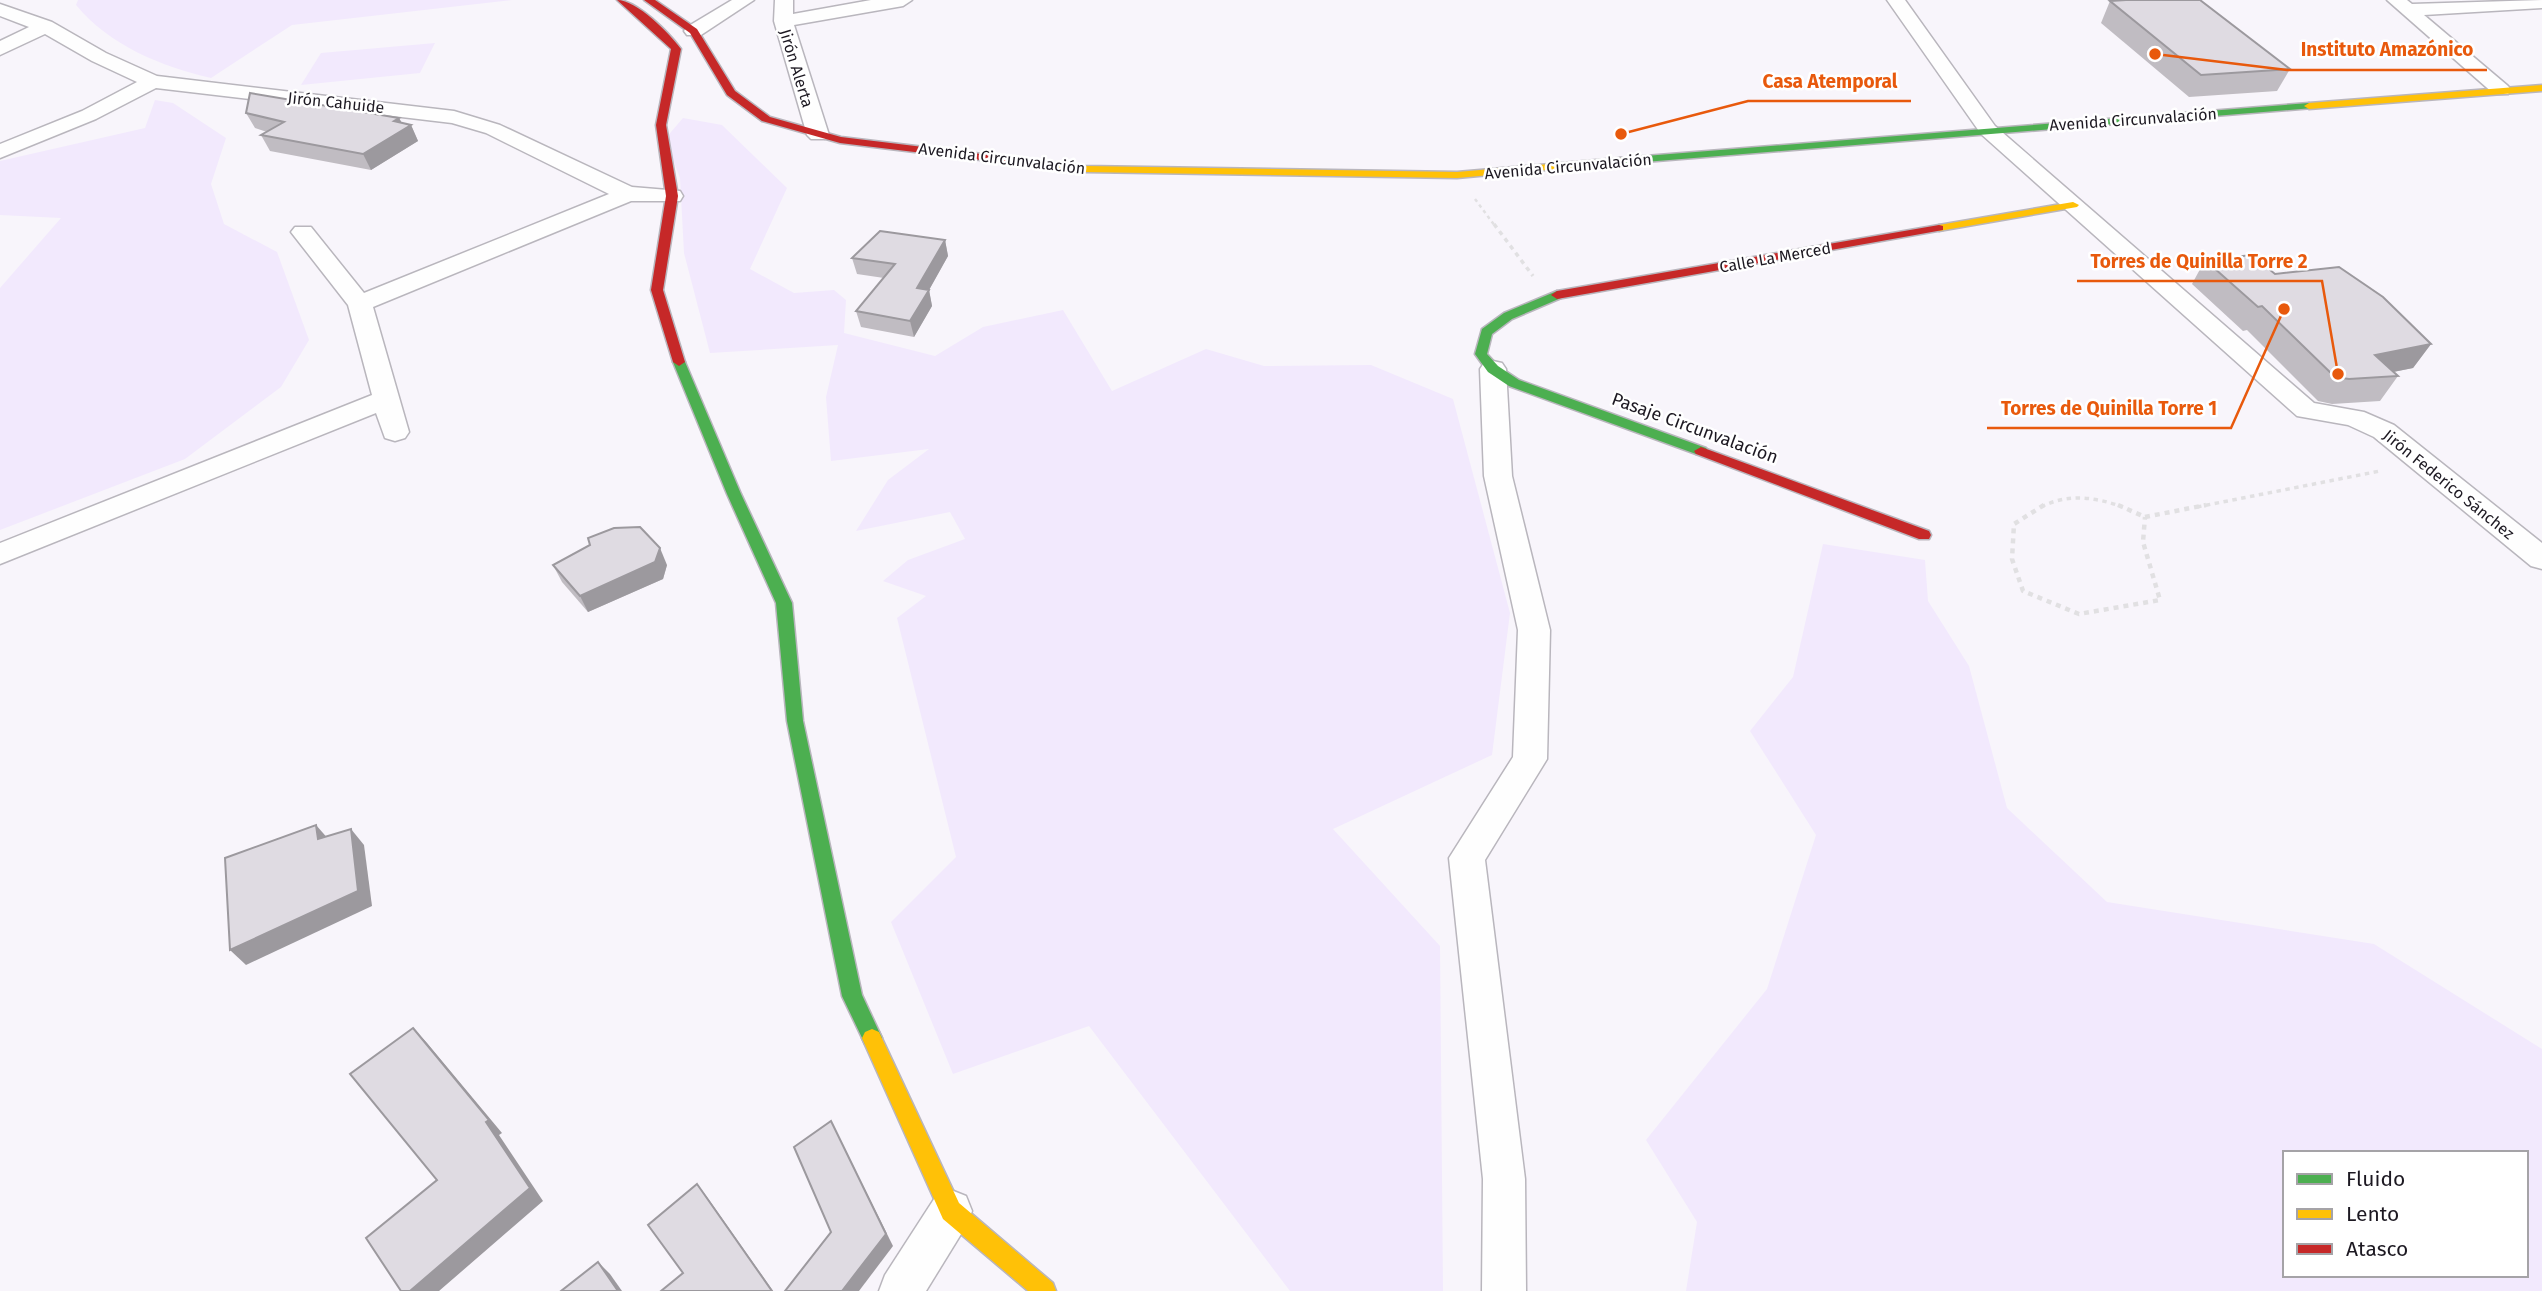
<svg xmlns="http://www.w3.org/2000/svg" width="2542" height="1291" viewBox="0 0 2542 1291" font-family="'Fira Sans',sans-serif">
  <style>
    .green { fill: #f2e9fd; fill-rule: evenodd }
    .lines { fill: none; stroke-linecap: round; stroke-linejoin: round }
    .street-casing { stroke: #b9b6bd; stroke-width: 3 }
    .fast-casing { stroke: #b9b6bd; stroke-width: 3 }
    .slow-casing { stroke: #b9b6bd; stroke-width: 3 }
    .jam-casing { stroke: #b9b6bd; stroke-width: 3 }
    .path-far2 { stroke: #e1e0e2; stroke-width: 2.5; stroke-dasharray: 3.5 3.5; stroke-linecap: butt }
    .path-far1 { stroke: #e1e0e2; stroke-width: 3.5; stroke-dasharray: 4.5 4.5; stroke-linecap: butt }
    .path { stroke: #e1e0e2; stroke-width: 4.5; stroke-dasharray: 5 5; stroke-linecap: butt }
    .street { fill: #fefefe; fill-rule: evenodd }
    .fast { fill: #4caf50; fill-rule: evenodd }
    .slow { fill: #ffc107; fill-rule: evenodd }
    .jam { fill: #c62828; fill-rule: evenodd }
    .wall { fill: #c0bcc2 }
    .shaded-wall { fill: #9c999e }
    .building { fill: #dfdbe2; stroke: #9c999e; stroke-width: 2 }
    .labels { text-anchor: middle; stroke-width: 5; stroke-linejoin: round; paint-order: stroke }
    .far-street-label { font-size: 16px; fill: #1d1922; stroke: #fff }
    .street-label { font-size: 18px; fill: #1d1922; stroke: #fff }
    .leader { fill: none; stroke: #e8590c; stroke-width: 2.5 }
    .callout-dot { fill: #e8590c; stroke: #fff; stroke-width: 2.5 }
    .callout-label { font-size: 19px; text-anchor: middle; font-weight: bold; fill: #e8590c; stroke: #fff; stroke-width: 5; stroke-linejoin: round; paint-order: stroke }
  </style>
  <rect width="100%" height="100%" fill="#f8f5fb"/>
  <g class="green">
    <path d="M78,0H512L292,25L211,78C162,67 109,45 76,5Z"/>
    <polygon points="435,43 420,73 301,85 321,53"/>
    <polygon points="155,100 173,103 226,138 211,184 224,224 277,252 309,340 281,387 185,459 0,530 0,288 61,218 0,215 0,161 145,128"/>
    <polygon points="683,118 722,125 787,188 750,269 794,293 834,290 846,300 844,333 935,356 983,327 1063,310 1112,391 1206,349 1264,366 1371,365 1453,399 1510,613 1492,755 1333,829 1440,946 1443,1291 1290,1291 1089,1026 953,1074 891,922 956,857 897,618 926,596 883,581 908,560 965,539 950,512 856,531 888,480 929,449 831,461 826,397 838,345 710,353 684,253 680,178 665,139"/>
    <path d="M1823,544L1925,560L1928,601L1969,666L2007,808L2107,902L2374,944L2542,1049V1291H1686L1697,1222L1646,1140L1767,989L1816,835L1750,731L1793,677ZM2285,1153H2526V1275H2285Z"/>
  </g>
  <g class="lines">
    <g class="street-casing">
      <g id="street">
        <polygon points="732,0 754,0 701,35 687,35 684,31 687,27"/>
        <polygon points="775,0 793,0 793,14 871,0 912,0 903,6 794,25 829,135 825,139 811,139 807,135 774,21"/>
        <polygon points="1887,0 1905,0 1995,126 2314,403 2364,412 2394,425 2542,543 2542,569 2531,566 2374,437 2348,425 2297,416 1981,134"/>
        <polygon points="2387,0 2407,0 2412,4 2542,0 2542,8 2424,15 2508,86 2511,90 2508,94 2494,94"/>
        <polygon points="0,4 52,22 106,53 157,76 454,111 500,125 632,187 680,191 683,196 680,201 631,201 373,307 409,432 405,438 395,441 385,438 376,413 0,564 0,543 372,395 348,305 291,232 295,227 311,227 364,293 609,194 486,133 452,123 156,88 96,119 0,158 0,144 82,111 137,82 92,61 45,34 0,55 0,41 29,27 0,16"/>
        <polygon points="1493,361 1502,363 1506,369 1512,476 1550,630 1547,759 1485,860 1525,1179 1526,1291 1482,1291 1483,1179 1449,858 1513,757 1518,630 1484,476 1480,369 1484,363"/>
        <polygon points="951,1190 966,1196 972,1211 966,1226 926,1291 879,1291 885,1275 936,1196"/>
      </g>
    </g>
    <g class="fast-casing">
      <g id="fast">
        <polygon points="2309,103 2314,106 2313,108 1620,164 1615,161 1620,158"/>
        <polygon points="1557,291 1563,295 1561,298 1512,319 1492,334 1487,354 1498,366 1519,380 1706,448 1708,451 1706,454 1696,454 1509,386 1488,372 1475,354 1482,329 1504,313"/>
        <polygon points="679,358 685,362 741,494 792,603 803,721 862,995 882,1038 879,1044 872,1047 865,1044 842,996 787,721 776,603 727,494 673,362"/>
      </g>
    </g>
    <g class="slow-casing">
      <g id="slow">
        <polygon points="2542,85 2542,91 2309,109 2304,106 2309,103"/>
        <polygon points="1620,158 1624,159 1624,163 1457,178 1085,172 1048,168 1043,165 1048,162 1085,166 1457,172"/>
        <polygon points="2073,202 2079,205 2077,207 1939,231 1933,228 1939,225"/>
        <polygon points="872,1029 879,1032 959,1203 1053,1283 1056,1291 1028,1291 943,1219 862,1038 865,1032"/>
      </g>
    </g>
    <g class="jam-casing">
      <g id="jam">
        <path d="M617,0C637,0 669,33 681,49L666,125L678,196L663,290L685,362L679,366L673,362L651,290L666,196L656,125L671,49Z"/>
        <polygon points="644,0 655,0 697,29 735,91 770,117 841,137 1048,162 1053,165 1048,168 840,143 762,121 727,95 690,33"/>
        <polygon points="1939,225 1943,226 1943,230 1557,299 1551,295 1557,291"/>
        <polygon points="1701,447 1929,531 1931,535 1929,539 1919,539 1696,454 1694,451"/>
      </g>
    </g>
    <polyline class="path-far2" points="1475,199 1495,226"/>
    <g class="path-far1">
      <polyline points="1494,224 1533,276"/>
      <path d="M2041,507C2068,493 2095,497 2123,507"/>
      <polyline points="2197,507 2380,471"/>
    </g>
    <g class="path">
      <polyline points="2044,505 2014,524 2012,559 2023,591 2079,614 2160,600 2143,542 2145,517"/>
      <polyline points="2118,505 2145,517"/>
      <polyline points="2145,517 2206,505"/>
    </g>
    <use href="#street" class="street"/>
    <use href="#fast" class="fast"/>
    <use href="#slow" class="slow"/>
    <use href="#jam" class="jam"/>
  </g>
  <g class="wall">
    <polygon points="2110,1 2290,69 2277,91 2189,97 2101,23"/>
    <polygon points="246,113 399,118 402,123 411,125 418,141 371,170 270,151 261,135 267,132 255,128"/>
    <polygon points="945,240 948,256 929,290 932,306 914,337 861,327 856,311 884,278 857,274 852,258"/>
    <polygon points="2205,260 2275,274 2431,344 2413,368 2393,372 2398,376 2380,401 2332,404 2318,401 2247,330 2243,331 2192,284"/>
    <polygon points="553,565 667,565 663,579 588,612 562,582"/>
  </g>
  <g class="shaded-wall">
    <polygon points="399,118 405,129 411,125 418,141 371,170 363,154 394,121"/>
    <polygon points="945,240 948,256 929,290 932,306 914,337 910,321 917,288"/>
    <polygon points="2431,344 2413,368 2358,379 2375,355"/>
    <polygon points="660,548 667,565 663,579 588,612 580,596"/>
    <polygon points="316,825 330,841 318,839"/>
    <polygon points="351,829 364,845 372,906 246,965 230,950"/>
    <polygon points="413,1028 427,1043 502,1133 499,1135 543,1201 439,1291 410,1291 530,1188"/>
    <polygon points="831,1121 893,1246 859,1291 842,1291"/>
    <polygon points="697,1184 707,1197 773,1291 772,1291"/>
    <polygon points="598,1262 610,1274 622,1291 618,1291"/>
  </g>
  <g class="building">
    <polygon points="2126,0 2200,0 2290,69 2201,75 2110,1"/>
    <polygon points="250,93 399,118 394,121 411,125 363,154 261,135 284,122 246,113"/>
    <polygon points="880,231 945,240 917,288 929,290 910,321 856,311 895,264 852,258"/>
    <polygon points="2252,255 2275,274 2339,267 2383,297 2431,344 2375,355 2398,376 2349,379 2335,377 2262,306 2258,307 2205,260"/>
    <polygon points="640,527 660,548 655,562 580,596 553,565 590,545 588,538 614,528"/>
    <polygon points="316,825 318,839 351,829 358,891 230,950 225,858"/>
    <polygon points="413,1028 489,1120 486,1122 530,1188 410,1291 401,1291 366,1238 437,1180 350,1074"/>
    <polygon points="831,1121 886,1234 842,1291 785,1291 831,1232 794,1147"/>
    <polygon points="697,1184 772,1291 661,1291 683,1273 648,1225"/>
    <polygon points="598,1262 618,1291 561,1291"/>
  </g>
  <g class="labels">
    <g class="far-street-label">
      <text transform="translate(797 68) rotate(73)" y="6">Jirón Alerta</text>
      <text transform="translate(336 102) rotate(6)" y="6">Jirón Cahuide</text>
      <text transform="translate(2133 119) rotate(-4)" y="6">Avenida Circunvalación</text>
      <text transform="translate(1002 158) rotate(7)" y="6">Avenida Circunvalación</text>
      <text transform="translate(1568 166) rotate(-5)" y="6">Avenida Circunvalación</text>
      <text transform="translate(1775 257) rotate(-10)" y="6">Calle La Merced</text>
      <text transform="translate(2449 484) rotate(39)" y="6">Jirón Federico Sánchez</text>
    </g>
    <g class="street-label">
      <text transform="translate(1695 428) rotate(20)" y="6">Pasaje Circunvalación</text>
    </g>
  </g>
  <path class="leader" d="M2155 54L2287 70H2487M1621 134L1748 101H1911M2338 374L2322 281H2077M2284 309L2231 428H1987"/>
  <g class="callout-dot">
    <circle cx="2155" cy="54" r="7"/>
    <circle cx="1621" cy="134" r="7"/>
    <circle cx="2338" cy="374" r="7"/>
    <circle cx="2284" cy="309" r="7"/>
  </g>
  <g class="callout-label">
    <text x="2387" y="56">Instituto Amazónico</text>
    <text x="1830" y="88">Casa Atemporal</text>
    <text x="2199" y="268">Torres de Quinilla Torre 2</text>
    <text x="2109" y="415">Torres de Quinilla Torre 1</text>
  </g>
  <rect x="2283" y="1151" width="245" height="126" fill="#ffffff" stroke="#a5a3a7" stroke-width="2"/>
  <rect x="2297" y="1174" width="35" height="10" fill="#4caf50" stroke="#a5a3a7" stroke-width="2"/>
  <text x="2346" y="1186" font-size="21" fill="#1d1922">Fluido</text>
  <rect x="2297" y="1209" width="35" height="10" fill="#ffc107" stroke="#a5a3a7" stroke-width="2"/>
  <text x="2346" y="1221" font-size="21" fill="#1d1922">Lento</text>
  <rect x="2297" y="1244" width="35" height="10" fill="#c62828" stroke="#a5a3a7" stroke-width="2"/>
  <text x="2346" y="1256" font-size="21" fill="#1d1922">Atasco</text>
</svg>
